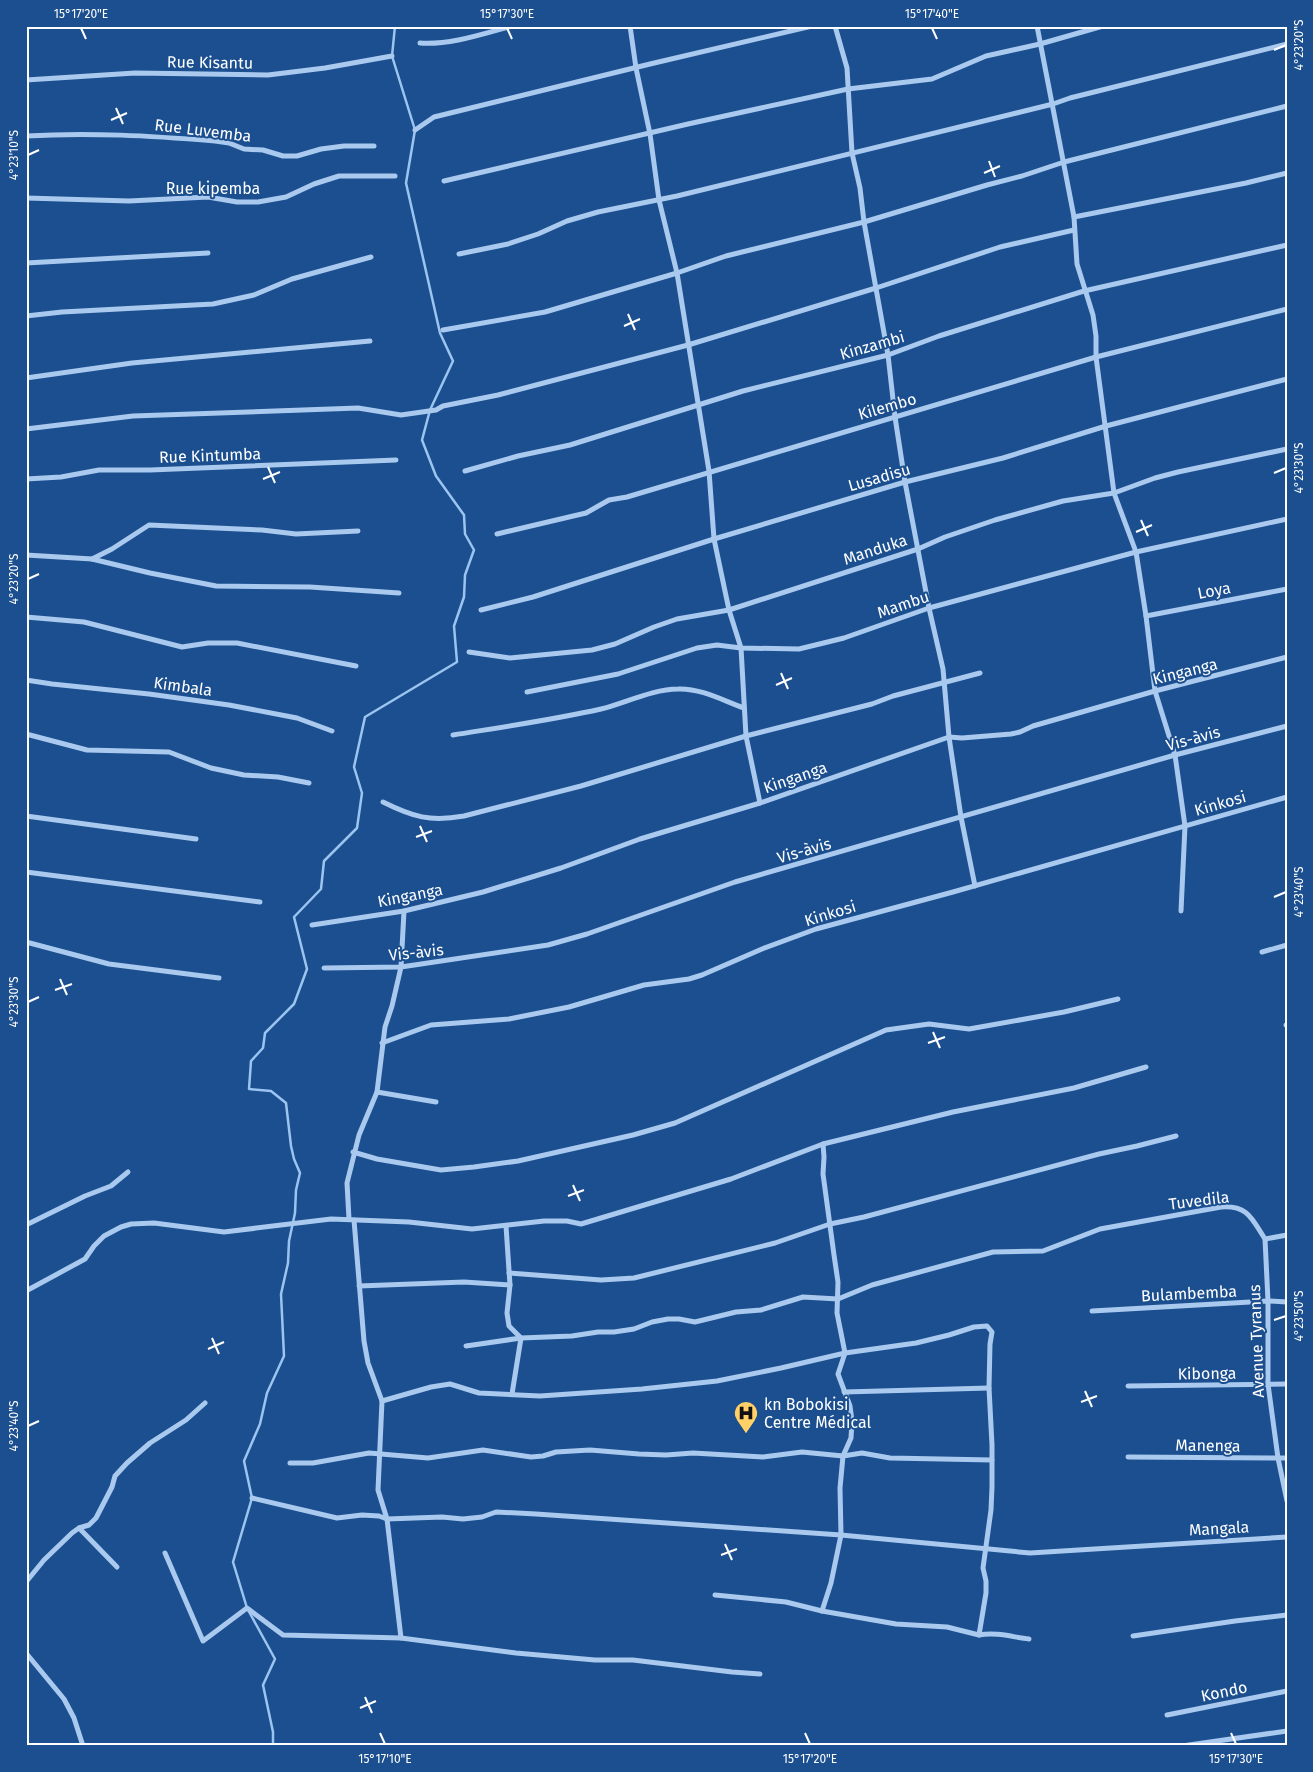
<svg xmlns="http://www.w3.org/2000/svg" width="1313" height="1772" viewBox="0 0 1313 1772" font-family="'Fira Sans',sans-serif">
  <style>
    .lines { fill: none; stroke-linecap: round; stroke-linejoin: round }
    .stream { stroke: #9cc4f0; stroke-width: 2.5 }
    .minor { stroke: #a9c9ee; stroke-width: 5 }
    .ticks { fill: none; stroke: #fff; stroke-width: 2 }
    .labels { text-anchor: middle; stroke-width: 4; stroke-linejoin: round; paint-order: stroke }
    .street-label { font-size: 16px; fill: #fff; stroke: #1b4f8f }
    .poi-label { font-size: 16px; fill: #fff; stroke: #1b4f8f; text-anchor: start }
    .neatline { fill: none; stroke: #fff; stroke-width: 2 }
    .ticks-label { font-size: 12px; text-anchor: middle; fill: #fff }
  </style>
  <rect width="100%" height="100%" fill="#1b4f8f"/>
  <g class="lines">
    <polyline class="stream" points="273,1746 273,1732 263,1685 275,1659 247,1608 233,1562 252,1498 244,1461 260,1424 267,1393 284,1356 281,1294 288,1263 289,1241 295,1213 296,1190 300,1173 294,1159 291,1146 286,1103 271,1091 249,1089 251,1061 263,1048 265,1033 294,1004 307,969 294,917 321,889 324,861 357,828 362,793 354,767 365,717 457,662 454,626 464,597 465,575 474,550 465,534 464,515 436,476 422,440 430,410 453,361 440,333 406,183 415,130 392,56 395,26"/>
    <g class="minor">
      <polyline points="630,26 636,68 650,134 659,200 677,273 709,471 714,539 729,610 741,648 746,736 760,803"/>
      <polyline points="835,26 847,68 852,153 860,188 864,222 888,355 895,417 905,482 929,608 943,669 949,737 961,817 975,886"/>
      <polyline points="1037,26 1074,217 1077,264 1093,315 1096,336 1096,357 1114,493 1136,552 1146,616 1155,691 1175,755 1185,826 1181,911"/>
      <path d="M420,43C451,45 482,34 512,26"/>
      <polyline points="26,80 135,73 268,75 325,68 392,56"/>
      <polyline points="415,130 434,117 650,64 812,26"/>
      <path d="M26,136C90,132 152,136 215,141L229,143L244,149L263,150L283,156H297L321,149L344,146H374"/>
      <polyline points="444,181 688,124 848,89 932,79 986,56 1040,44 1103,26"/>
      <polyline points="26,198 129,201 208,197 237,202 258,202 286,197 314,184 339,176 395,176"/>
      <polyline points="1074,217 1246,183 1287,173"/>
      <polyline points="459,254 508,244 538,234 567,221 598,212 677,196 1053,104 1070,98 1287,44"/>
      <polyline points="26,263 208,253"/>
      <polyline points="26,316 62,312 213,304 254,295 292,279 371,257"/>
      <polyline points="443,330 545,312 677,273 726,256 864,222 987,185 1022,176 1064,162 1287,106"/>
      <polyline points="26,378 132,363 370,341"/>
      <polyline points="26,429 133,416 358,408 401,415 436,410 443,406 498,395 688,345 876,288 1000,247 1074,230"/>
      <polyline points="465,471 518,456 570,445 743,391 888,355 939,336 1084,291 1287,245"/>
      <polyline points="26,479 61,477 99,470 150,470 396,460"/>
      <polyline points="497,534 586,513 609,500 627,497 1096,357 1287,309"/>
      <polyline points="26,555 92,559 112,549 149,525 262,530 296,534 358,531"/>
      <polyline points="92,559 150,573 216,586 310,587 399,593"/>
      <polyline points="481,610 533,597 714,539 905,482 1003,458 1106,426 1287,379"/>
      <polyline points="1146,616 1287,589"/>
      <polyline points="26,617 84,622 182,647 208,643 237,643 356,666"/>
      <polyline points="469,652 510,658 592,650 615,644 654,627 677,619 729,610 918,549 945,537 995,520 1063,501 1114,493 1155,478 1178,472 1287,449"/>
      <polyline points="26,680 52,684 149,694 229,705 297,718 332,731"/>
      <polyline points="527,692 618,674 697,648 717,645 741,648 799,649 844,638 929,608 1136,552 1287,519"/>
      <polyline points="26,734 87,750 169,752 211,768 244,775 278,777 309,783"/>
      <path d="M453,735C503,727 552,720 601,709C625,703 653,689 678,689C701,688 724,701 744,708"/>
      <path d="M383,802C413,817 430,822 464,816L581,786L746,736L872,704L893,696L980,673"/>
      <polyline points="26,816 196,839"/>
      <polyline points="26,872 260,902"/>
      <polyline points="312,925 404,911 483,892 561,868 640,839 760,803 949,737 962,738 1011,734 1020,732 1033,726 1155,691 1287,657"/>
      <polyline points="26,942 109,964 219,978"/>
      <polyline points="1262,952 1287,945"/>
      <polyline points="324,968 401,967 548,945 587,934 735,882 1175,755 1287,726"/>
      <polyline points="1286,1025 1287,1025"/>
      <polyline points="382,1043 431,1025 509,1019 569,1007 644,985 689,979 702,975 762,949 816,929 953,892 1287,797"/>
      <polyline points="377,1092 436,1102"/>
      <polyline points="823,1144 953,1112 1074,1088 1146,1067"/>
      <polyline points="353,1152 377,1159 441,1170 474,1167 518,1161 633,1135 675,1123 886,1030 929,1024 969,1029 1064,1012 1118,999"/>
      <polyline points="349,1219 347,1183 359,1135 377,1092 385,1027 392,1006 401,967 404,911"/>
      <polyline points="354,1220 364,1341 368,1363 382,1401 378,1490 387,1519 401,1638"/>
      <polyline points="26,1225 85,1196 111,1186 128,1172"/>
      <polyline points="506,1226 510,1285 507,1313 509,1326 521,1338 512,1394"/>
      <polyline points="1265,1239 1268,1301 1268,1384 1278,1458 1287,1501"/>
      <polyline points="509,1273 601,1280 634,1278 775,1243 830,1224 864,1217 1099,1154 1137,1146 1176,1136"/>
      <polyline points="359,1286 464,1282 510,1285"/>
      <polyline points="26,1291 85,1259 94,1246 104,1236 121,1227 131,1224 154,1223 224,1232 331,1219 409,1222 472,1229 544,1221 567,1221 581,1224 731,1179 823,1144 824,1157 823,1174 834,1255 838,1282 837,1313 845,1353 838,1374 850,1406 852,1421 851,1438 843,1456 840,1488 841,1535 831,1583 822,1611"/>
      <polyline points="1092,1311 1268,1301 1287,1302"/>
      <path d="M466,1346L521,1338L572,1336L598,1332H614L634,1329L652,1322L668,1319H679L695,1322L736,1312L761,1310L803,1297L838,1299L872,1285L993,1252L1043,1251L1100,1229L1221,1207C1248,1205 1252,1219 1265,1239L1287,1235"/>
      <polyline points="1128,1386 1287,1384"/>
      <polyline points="844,1392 989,1388"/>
      <path d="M382,1401L431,1387L450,1384L479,1393L540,1396L642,1389L717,1381L781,1368L845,1353L916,1343L949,1335L974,1327L987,1326L992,1332L990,1344L989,1388L992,1445V1487L991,1510L983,1568L986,1581V1593L979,1635C997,1632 1012,1637 1029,1639"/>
      <polyline points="1128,1457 1287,1458"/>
      <polyline points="290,1463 313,1463 369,1453 428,1458 483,1450 531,1457 543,1456 556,1452 590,1450 639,1454 666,1455 693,1453 763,1457 802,1452 843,1456 862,1453 890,1458 992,1460"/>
      <polyline points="252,1498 337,1518 362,1515 379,1516 387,1519 442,1517 463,1519 482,1517 496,1512 536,1514 841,1535 1030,1553 1287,1537"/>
      <polyline points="79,1528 117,1567"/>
      <polyline points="165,1553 203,1641 247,1608 283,1635 401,1638 516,1653 595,1660 633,1660 732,1672 760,1674"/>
      <polyline points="26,1582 44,1560 72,1533 79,1528 89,1525 96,1518 112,1487 115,1476 127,1463 150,1443 186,1420 205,1403"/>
      <polyline points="715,1595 786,1602 822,1611 896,1624 947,1627 979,1635"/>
      <polyline points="1133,1636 1235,1621 1287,1615"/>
      <polyline points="26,1653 64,1699 74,1718 83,1746"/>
      <polyline points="1167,1715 1287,1691"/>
      <polyline points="1182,1746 1287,1731"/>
    </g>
  </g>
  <path class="ticks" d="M81,28L86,39M507,28L512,39M932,28L937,39M1274,50L1286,45M116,108L123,124M111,120L127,113M28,155L39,150M989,161L995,177M984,173L1000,166M628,314L635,330M624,326L640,319M268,467L275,483M1274,473L1286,468M263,479L280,472M1141,520L1148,536M1136,532L1152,525M28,579L39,574M781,673L788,689M776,685L792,678M420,826L427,842M416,837L432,831M1274,897L1286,892M60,979L67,995M55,990L72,984M28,1002L39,997M933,1032L940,1048M928,1043L945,1037M573,1185L580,1201M568,1196L584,1190M1274,1320L1286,1316M212,1338L219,1354M208,1349L224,1342M1085,1391L1092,1407M1081,1402L1097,1396M28,1426L39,1421M725,1544L732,1560M721,1555L737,1549M365,1697L372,1713M360,1708L376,1701M380,1733L385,1744M805,1733L810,1744M1231,1733L1236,1744"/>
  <defs>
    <g id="hospital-pin" transform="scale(1.25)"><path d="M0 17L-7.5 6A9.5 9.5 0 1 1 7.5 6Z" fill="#ffd166" stroke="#1b4f8f"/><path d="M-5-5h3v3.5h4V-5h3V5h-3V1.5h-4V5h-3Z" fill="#111"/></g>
  </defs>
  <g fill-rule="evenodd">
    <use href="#hospital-pin" x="746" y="1413"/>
  </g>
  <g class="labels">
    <g class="street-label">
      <text transform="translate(210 62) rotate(1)" y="6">Rue Kisantu</text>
      <text transform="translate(203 130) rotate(7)" y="6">Rue Luvemba</text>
      <text x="213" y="194">Rue kipemba</text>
      <text transform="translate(872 345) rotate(-16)" y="6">Kinzambi</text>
      <text transform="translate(887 406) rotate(-16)" y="6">Kilembo</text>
      <text transform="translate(210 455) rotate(-2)" y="6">Rue Kintumba</text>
      <text transform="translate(879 477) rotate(-16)" y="6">Lusadisu</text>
      <text transform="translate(875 549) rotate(-18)" y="6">Manduka</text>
      <text transform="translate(1214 590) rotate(-11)" y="6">Loya</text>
      <text transform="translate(903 604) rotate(-19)" y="6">Mambu</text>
      <text transform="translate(1185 671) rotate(-14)" y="6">Kinganga</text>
      <text transform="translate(183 686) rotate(8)" y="6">Kimbala</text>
      <text transform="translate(1193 738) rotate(-15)" y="6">Vis-àvis</text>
      <text transform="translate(795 777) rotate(-19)" y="6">Kinganga</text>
      <text transform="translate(1220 803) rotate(-16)" y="6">Kinkosi</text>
      <text transform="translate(804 850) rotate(-16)" y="6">Vis-àvis</text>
      <text transform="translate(410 895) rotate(-11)" y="6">Kinganga</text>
      <text transform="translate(830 913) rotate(-17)" y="6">Kinkosi</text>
      <text transform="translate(416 952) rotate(-6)" y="6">Vis-àvis</text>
      <text transform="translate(1199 1200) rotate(-7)" y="6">Tuvedila</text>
      <text transform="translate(1189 1293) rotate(-3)" y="6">Bulambemba</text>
      <text transform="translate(1256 1341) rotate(-92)" y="6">Avenue Tyranus</text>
      <text transform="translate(1207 1373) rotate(-1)" y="6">Kibonga</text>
      <text transform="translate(1208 1445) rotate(1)" y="6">Manenga</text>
      <text transform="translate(1219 1528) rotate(-3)" y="6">Mangala</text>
      <text transform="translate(1224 1691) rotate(-12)" y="6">Kondo</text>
    </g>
    <g class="poi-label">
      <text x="764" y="1410">kn Bobokisi<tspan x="764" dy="18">Centre Médical</tspan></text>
    </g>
  </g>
  <rect width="1313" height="1772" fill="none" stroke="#1b4f8f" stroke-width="55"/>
  <rect x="28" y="28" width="1258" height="1716" class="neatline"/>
  <g class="ticks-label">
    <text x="81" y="18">15°17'20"E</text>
    <text x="507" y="18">15°17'30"E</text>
    <text x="932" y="18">15°17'40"E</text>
    <text transform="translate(1299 45) rotate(-90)" y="4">4°23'20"S</text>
    <text transform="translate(14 155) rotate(-90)" y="4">4°23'10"S</text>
    <text transform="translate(1299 468) rotate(-90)" y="4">4°23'30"S</text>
    <text transform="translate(14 579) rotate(-90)" y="4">4°23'20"S</text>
    <text transform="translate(1299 892) rotate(-90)" y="4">4°23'40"S</text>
    <text transform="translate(14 1002) rotate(-90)" y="4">4°23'30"S</text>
    <text transform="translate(1299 1316) rotate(-90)" y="4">4°23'50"S</text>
    <text transform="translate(14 1426) rotate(-90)" y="4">4°23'40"S</text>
    <text x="385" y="1763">15°17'10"E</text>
    <text x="810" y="1763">15°17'20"E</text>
    <text x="1236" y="1763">15°17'30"E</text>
  </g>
</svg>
